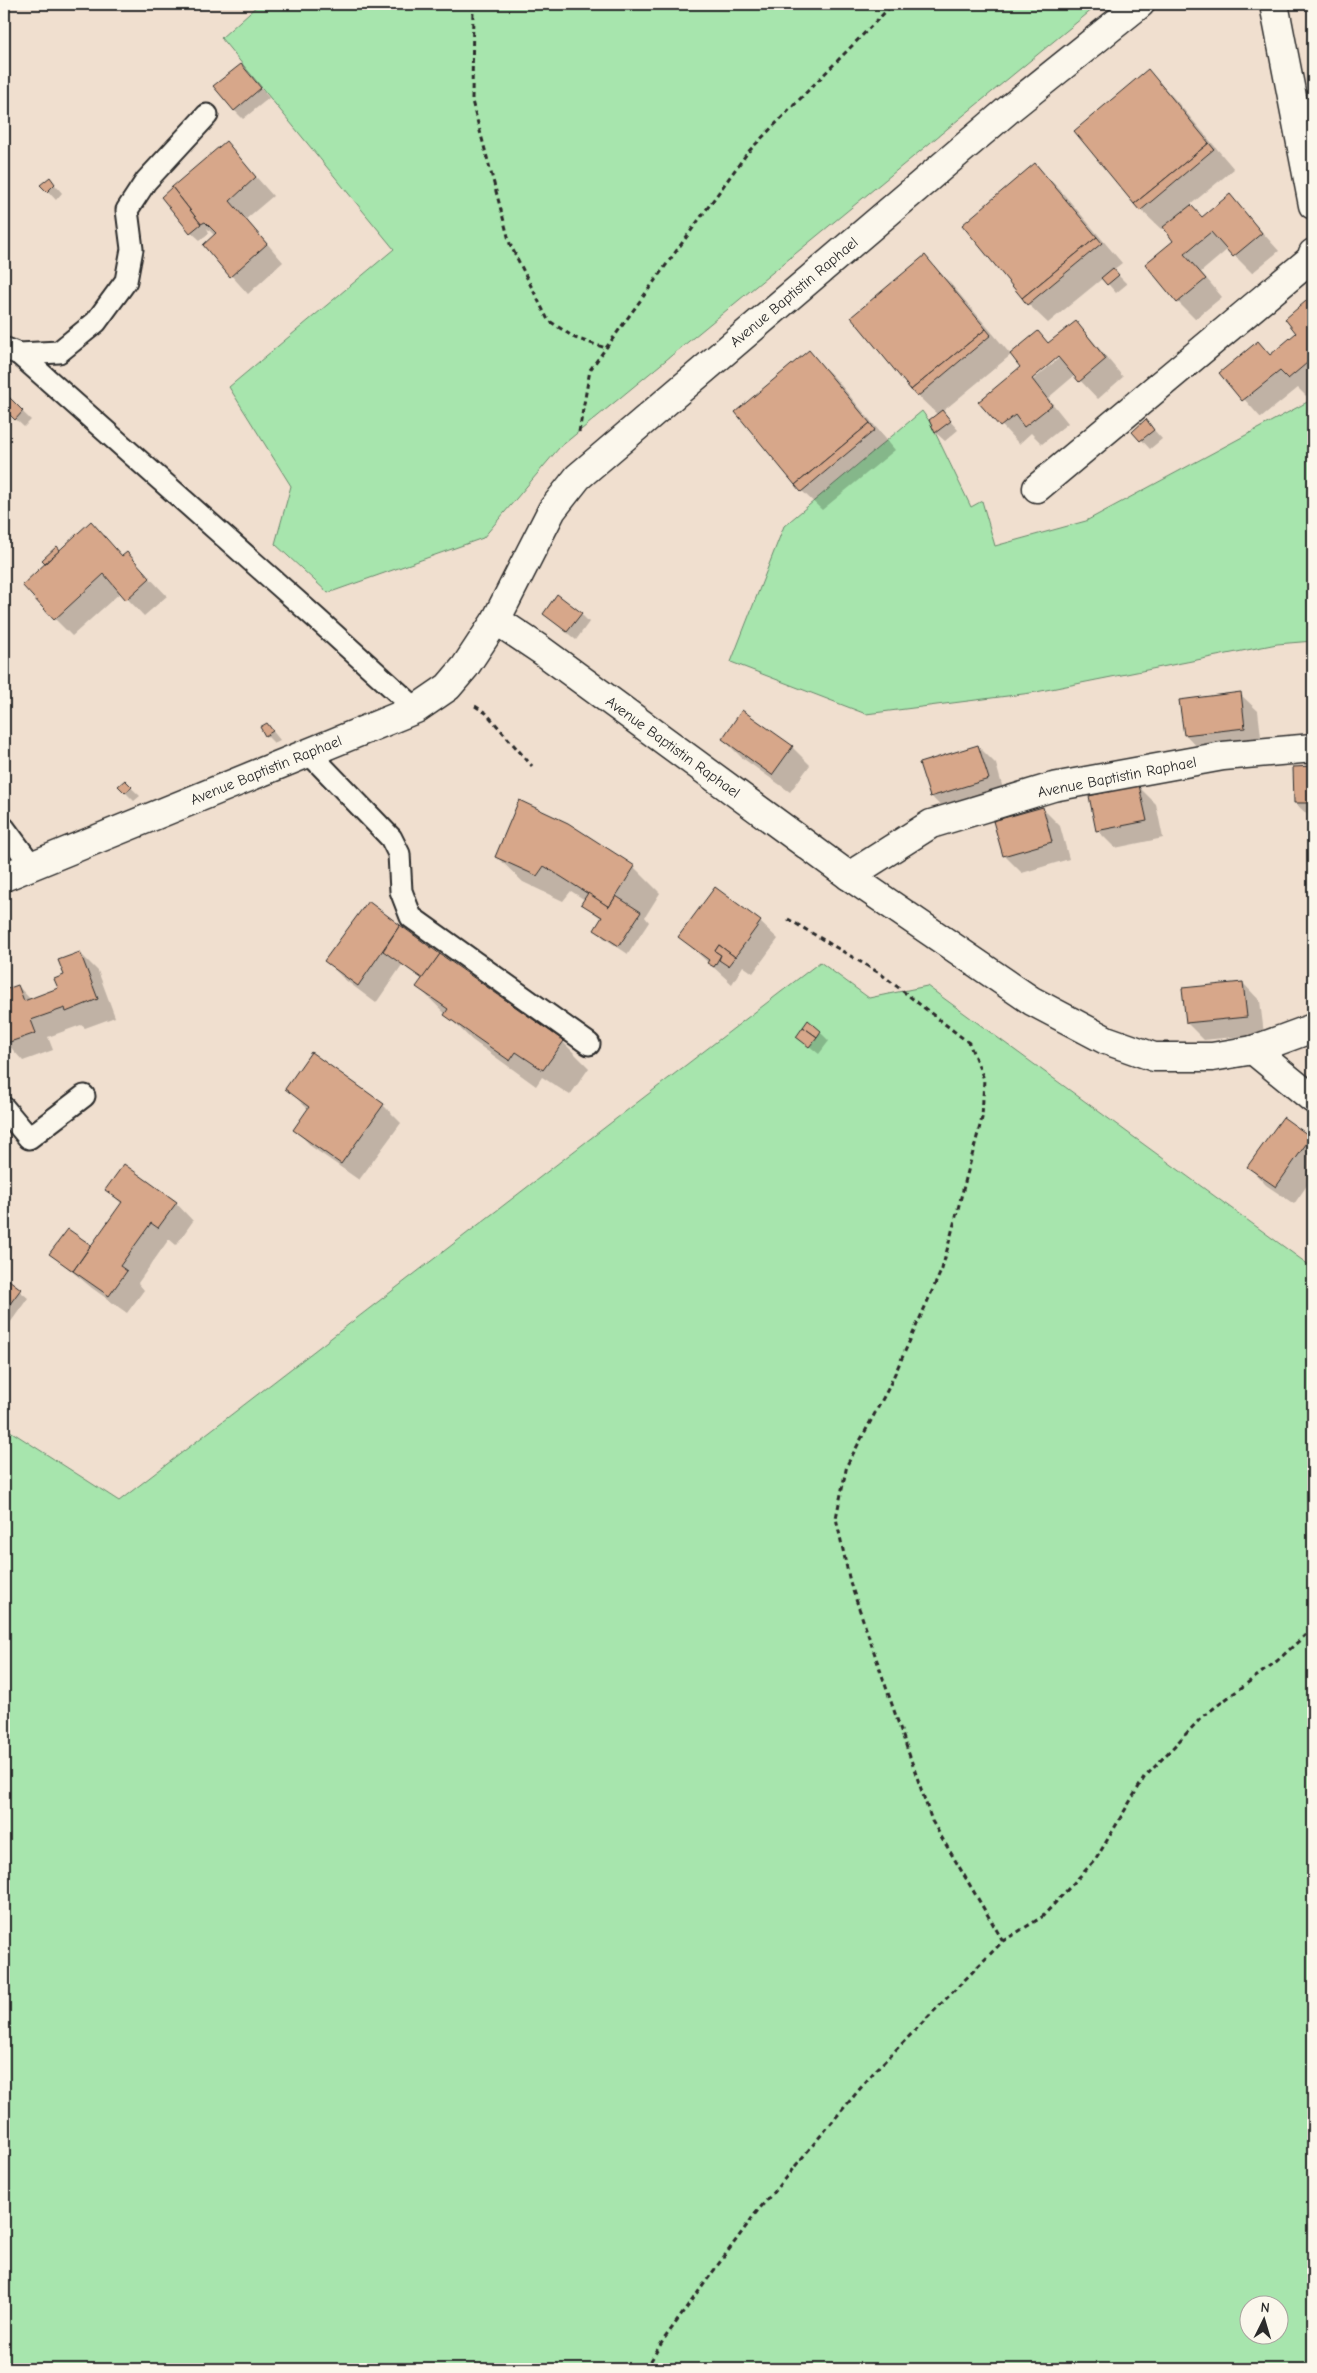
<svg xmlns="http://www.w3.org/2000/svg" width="1317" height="2373" viewBox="0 0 1317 2373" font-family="'Comic Neue',sans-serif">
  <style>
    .green { fill: #a7e5ad; stroke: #69886c; fill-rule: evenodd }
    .shadow { fill: #0003; fill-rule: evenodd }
    .building { fill: #d7a78a; stroke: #2b2b2b }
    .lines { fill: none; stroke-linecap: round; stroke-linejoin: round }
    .service-casing { stroke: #2b2b2b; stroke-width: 25 }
    .minor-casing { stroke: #2b2b2b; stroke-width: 31 }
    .path { stroke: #2b2b2b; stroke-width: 3; stroke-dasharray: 5 4; stroke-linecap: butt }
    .service { stroke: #fbf7ec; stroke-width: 21 }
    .minor { stroke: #fbf7ec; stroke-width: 28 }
    .labels { text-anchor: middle; stroke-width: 5; stroke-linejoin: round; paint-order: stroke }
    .street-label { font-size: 15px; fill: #2b2b2b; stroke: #fbf7ec }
  </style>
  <rect width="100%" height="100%" fill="#f0dfcf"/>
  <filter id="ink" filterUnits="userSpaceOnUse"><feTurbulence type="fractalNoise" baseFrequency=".02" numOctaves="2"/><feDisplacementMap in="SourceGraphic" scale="10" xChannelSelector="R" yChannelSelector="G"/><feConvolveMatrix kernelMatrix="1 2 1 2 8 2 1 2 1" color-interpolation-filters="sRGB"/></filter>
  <g filter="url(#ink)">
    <g class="green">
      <polygon points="259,4 1099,4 559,448 483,538 328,593 275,544 291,486 229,387 394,249 221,38"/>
      <polygon points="1313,399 1313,641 1277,644 1031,693 866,714 731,662 784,526 922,411 930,422 971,507 982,501 995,546 1086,521"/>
      <path d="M820,962L869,998L927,986L1313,1268V2369H4V1427L119,1501ZM1250,2306H1280V2336H1250Z"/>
    </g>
    <g class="shadow">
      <polygon points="1148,71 1173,97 1234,169 1190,205 1203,218 1230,196 1279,251 1252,273 1228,249 1201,272 1222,297 1195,319 1178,302 1175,241 1164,227 1161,229 1141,210"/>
      <polygon points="249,74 269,98 243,119 234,110"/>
      <polygon points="226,143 273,196 246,219 283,262 248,294 204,245 215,236 207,228 209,233 200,240 191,232"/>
      <polygon points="1035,165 1061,191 1122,263 1113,270 1127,284 1116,293 1103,278 1048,323 1028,304"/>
      <polygon points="50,179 62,193 56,200 42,185"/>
      <path d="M925,257L950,283L1011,355L1038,333L1049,344L1076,323L1093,341L1123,377L1098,399L1075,375L1048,398L1068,423L1042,444L1031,433L1019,444L980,402L1022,367L1012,354L942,412L958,430L945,441L936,433L931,421L938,415L918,396L852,317ZM1062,352L1064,354L1033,380L1031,378Z"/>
      <polygon points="1313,296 1313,390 1306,396 1298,388 1261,418 1221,373 1271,356 1298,333 1286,319"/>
      <polygon points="808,352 834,377 895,450 822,510 802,491"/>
      <polygon points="4,394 31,420 24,427 4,408"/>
      <polygon points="1146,421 1162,439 1150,449 1134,432"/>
      <polygon points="91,523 123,557 127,554 167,596 144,616 121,592 72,636 55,619 47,564 44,560 57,547 60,551"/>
      <polygon points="544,614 581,614 589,622 576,640"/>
      <polygon points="1240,694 1258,711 1262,745 1202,752 1185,734"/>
      <polygon points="743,712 792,747 810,765 790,792 741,757 723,739"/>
      <polygon points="267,724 280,740 274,743 266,735"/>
      <polygon points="978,746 996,764 1005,796 948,814 931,796"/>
      <polygon points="1313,767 1313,820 1295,803 1295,768"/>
      <polygon points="124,781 140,796 134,801 119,786"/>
      <polygon points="1139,787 1156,804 1163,838 1115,848 1098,831 1090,797"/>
      <polygon points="1042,808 1060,826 1069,859 1022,873 1004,855"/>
      <polygon points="497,857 634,867 660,893 645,917 649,922 628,954 604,938 596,930 602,919 583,904 585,900 571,891 563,901 523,882"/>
      <polygon points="368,903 563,1042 589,1068 570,1095 542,1077 536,1086 472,1040 418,987 423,980 402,965 376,1003 344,979 326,961"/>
      <polygon points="760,922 778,939 753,973 743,966 732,984 680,937"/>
      <polygon points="80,953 98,971 115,1017 85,1028 81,1025 48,1037 53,1050 23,1061 4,1040 4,992 18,986 31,1000 60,989"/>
      <polygon points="1243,983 1260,1001 1264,1034 1204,1040 1187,1023"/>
      <polygon points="820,1032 829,1041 819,1054 798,1037"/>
      <polygon points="311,1054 383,1105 401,1123 359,1180 312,1147 295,1129 309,1110 287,1089"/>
      <polygon points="1283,1119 1313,1141 1313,1177 1294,1204 1266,1185 1249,1167"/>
      <polygon points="107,1190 176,1203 193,1221 176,1245 169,1239 138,1283 144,1290 127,1313 92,1288 51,1254 69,1231 91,1247 122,1204"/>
      <polygon points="4,1278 28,1298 10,1323 5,1319 4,1320"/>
    </g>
    <g class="building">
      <polygon points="241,64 261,88 234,111 213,86"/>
      <polygon points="1148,69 1209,143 1134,204 1074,131"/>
      <polygon points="226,141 256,177 230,201 267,244 230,277 203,245 216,233 205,222 201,224 172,187"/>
      <polygon points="1209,143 1214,149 1140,211 1134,204"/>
      <polygon points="1035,163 1097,237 1022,298 962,225"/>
      <polygon points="50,177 55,184 47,192 40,185"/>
      <polygon points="172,187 201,224 190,233 161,197"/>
      <polygon points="1230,194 1262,233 1233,257 1211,232 1184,254 1206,279 1177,303 1145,264 1173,241 1163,227 1191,205 1202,217"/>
      <polygon points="1097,237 1102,243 1027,305 1022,298"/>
      <polygon points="925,255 986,329 911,390 851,317"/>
      <polygon points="1113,268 1119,275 1107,285 1101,278"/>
      <polygon points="1313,295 1313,358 1288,379 1280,371 1242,401 1219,373 1258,341 1270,355 1296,333 1285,319"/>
      <polygon points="1076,321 1106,359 1079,382 1058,357 1032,379 1052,405 1024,427 1015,415 1000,427 978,402 1020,367 1010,354 1038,331 1048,343"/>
      <polygon points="986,329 991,335 917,397 911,390"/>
      <polygon points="809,350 870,423 795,485 735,412"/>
      <polygon points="4,393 10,398 4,404"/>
      <polygon points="10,398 23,411 15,420 4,409 4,404"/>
      <polygon points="942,410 951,421 935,433 929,420"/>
      <polygon points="1146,419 1154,430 1140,441 1132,432"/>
      <polygon points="870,423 875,430 801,492 795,485"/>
      <polygon points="91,521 122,556 127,552 150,578 126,600 104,574 54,620 22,585"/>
      <polygon points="57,546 60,550 45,563 42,560"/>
      <polygon points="557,594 582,613 567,632 543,614"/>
      <polygon points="1241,692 1245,728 1184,735 1179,700"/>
      <polygon points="742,710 793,746 772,775 722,739"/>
      <polygon points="267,723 273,731 265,736 260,727"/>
      <polygon points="978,745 989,779 930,797 919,763"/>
      <polygon points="1313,766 1313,803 1294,803 1293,767"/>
      <polygon points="125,780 132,787 125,793 118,786"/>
      <polygon points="1139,785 1147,821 1096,831 1089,796"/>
      <polygon points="519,800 568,823 635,866 609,907 544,866 537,876 495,857"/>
      <polygon points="1043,807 1052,842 1003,856 993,821"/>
      <polygon points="715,887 761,921 735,957 719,945 715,951 721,955 714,967 707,963 709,960 678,937"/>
      <polygon points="588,893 609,907 616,896 641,912 619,946 594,930 602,917 581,904"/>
      <polygon points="368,901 400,925 358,986 324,961"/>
      <polygon points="400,925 440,954 423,979 383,951"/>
      <polygon points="719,945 735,957 728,966 719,960 721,955 715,951"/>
      <polygon points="80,952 98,999 66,1012 65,1008 31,1020 36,1033 4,1044 4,990 18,985 24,1001 58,988 54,979 64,975 58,960"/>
      <polygon points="440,954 564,1041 543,1070 516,1052 510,1061 444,1015 448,1009 416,987"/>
      <polygon points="1243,982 1247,1017 1186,1023 1182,988"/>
      <polygon points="808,1020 821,1031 817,1037 803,1027"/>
      <polygon points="803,1027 817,1037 809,1047 796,1037"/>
      <polygon points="311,1052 384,1104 341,1164 293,1130 309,1107 285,1089"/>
      <polygon points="1283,1117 1311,1137 1276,1187 1247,1167"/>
      <polygon points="124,1164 177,1202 158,1228 151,1223 120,1266 127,1271 109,1296 73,1271 122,1202 105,1190"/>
      <polygon points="68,1229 91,1245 73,1271 49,1254"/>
      <polygon points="5,1277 21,1289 4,1312 4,1278"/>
    </g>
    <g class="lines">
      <g class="service-casing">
        <g id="service">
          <polyline points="4,348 19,354 317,619 416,709"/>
          <polyline points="19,354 59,352 96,322 126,281 132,249 127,210 146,181 207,115"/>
          <polyline points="309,753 391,838 399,854 401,891 411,917 589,1044"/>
          <polyline points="4,828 32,866"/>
          <polyline points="4,1108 29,1138 84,1096"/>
        </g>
      </g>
      <g class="minor-casing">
        <g id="minor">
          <polyline points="1274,4 1313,205"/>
          <polyline points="1037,488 1311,259 1313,253"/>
          <polyline points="496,620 541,650 849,876 1032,1001 1106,1040 1154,1057 1212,1057 1253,1050 1313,1028"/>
          <polyline points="849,876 931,824 1053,787 1223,756 1313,748"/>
          <polyline points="4,877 416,709 448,687 465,667 496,620 552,510 578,477 1008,110 1140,4"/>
          <polyline points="1253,1050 1313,1099"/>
        </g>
      </g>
      <g class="path">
        <polyline points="473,4 472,101 510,244 548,320 575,338 606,348"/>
        <polyline points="579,432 590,370 748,152 893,4"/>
        <polyline points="475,706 486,713 532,766"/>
        <polyline points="788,919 881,974 969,1043 984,1079 982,1118 942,1269 888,1389 847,1465 836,1518 850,1582 932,1821 1003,1941"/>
        <polyline points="646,2369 664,2339 755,2214 874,2072 1003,1941 1042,1917 1096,1859 1144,1778 1202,1717 1277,1661 1313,1628"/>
      </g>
      <use href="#service" class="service"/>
      <use href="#minor" class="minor"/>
    </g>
  </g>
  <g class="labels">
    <g class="street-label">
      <text transform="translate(794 292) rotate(-40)" y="5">Avenue Baptistin Raphael</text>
      <text transform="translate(673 747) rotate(36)" y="5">Avenue Baptistin Raphael</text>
      <text transform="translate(266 770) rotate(-22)" y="5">Avenue Baptistin Raphael</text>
      <text transform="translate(1117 777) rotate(-11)" y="5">Avenue Baptistin Raphael</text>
    </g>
  </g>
  <rect width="1317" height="2373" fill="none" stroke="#fbf7ec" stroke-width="20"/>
  <rect x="10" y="10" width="1297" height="2353" fill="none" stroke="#2b2b2b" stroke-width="2" filter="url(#ink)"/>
  <g transform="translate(1264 2320) rotate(5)"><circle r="24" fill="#fbf7ec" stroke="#a8a59f"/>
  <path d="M0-4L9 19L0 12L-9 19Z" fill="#2b2b2b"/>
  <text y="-8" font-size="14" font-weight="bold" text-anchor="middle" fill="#2b2b2b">N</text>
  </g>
</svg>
